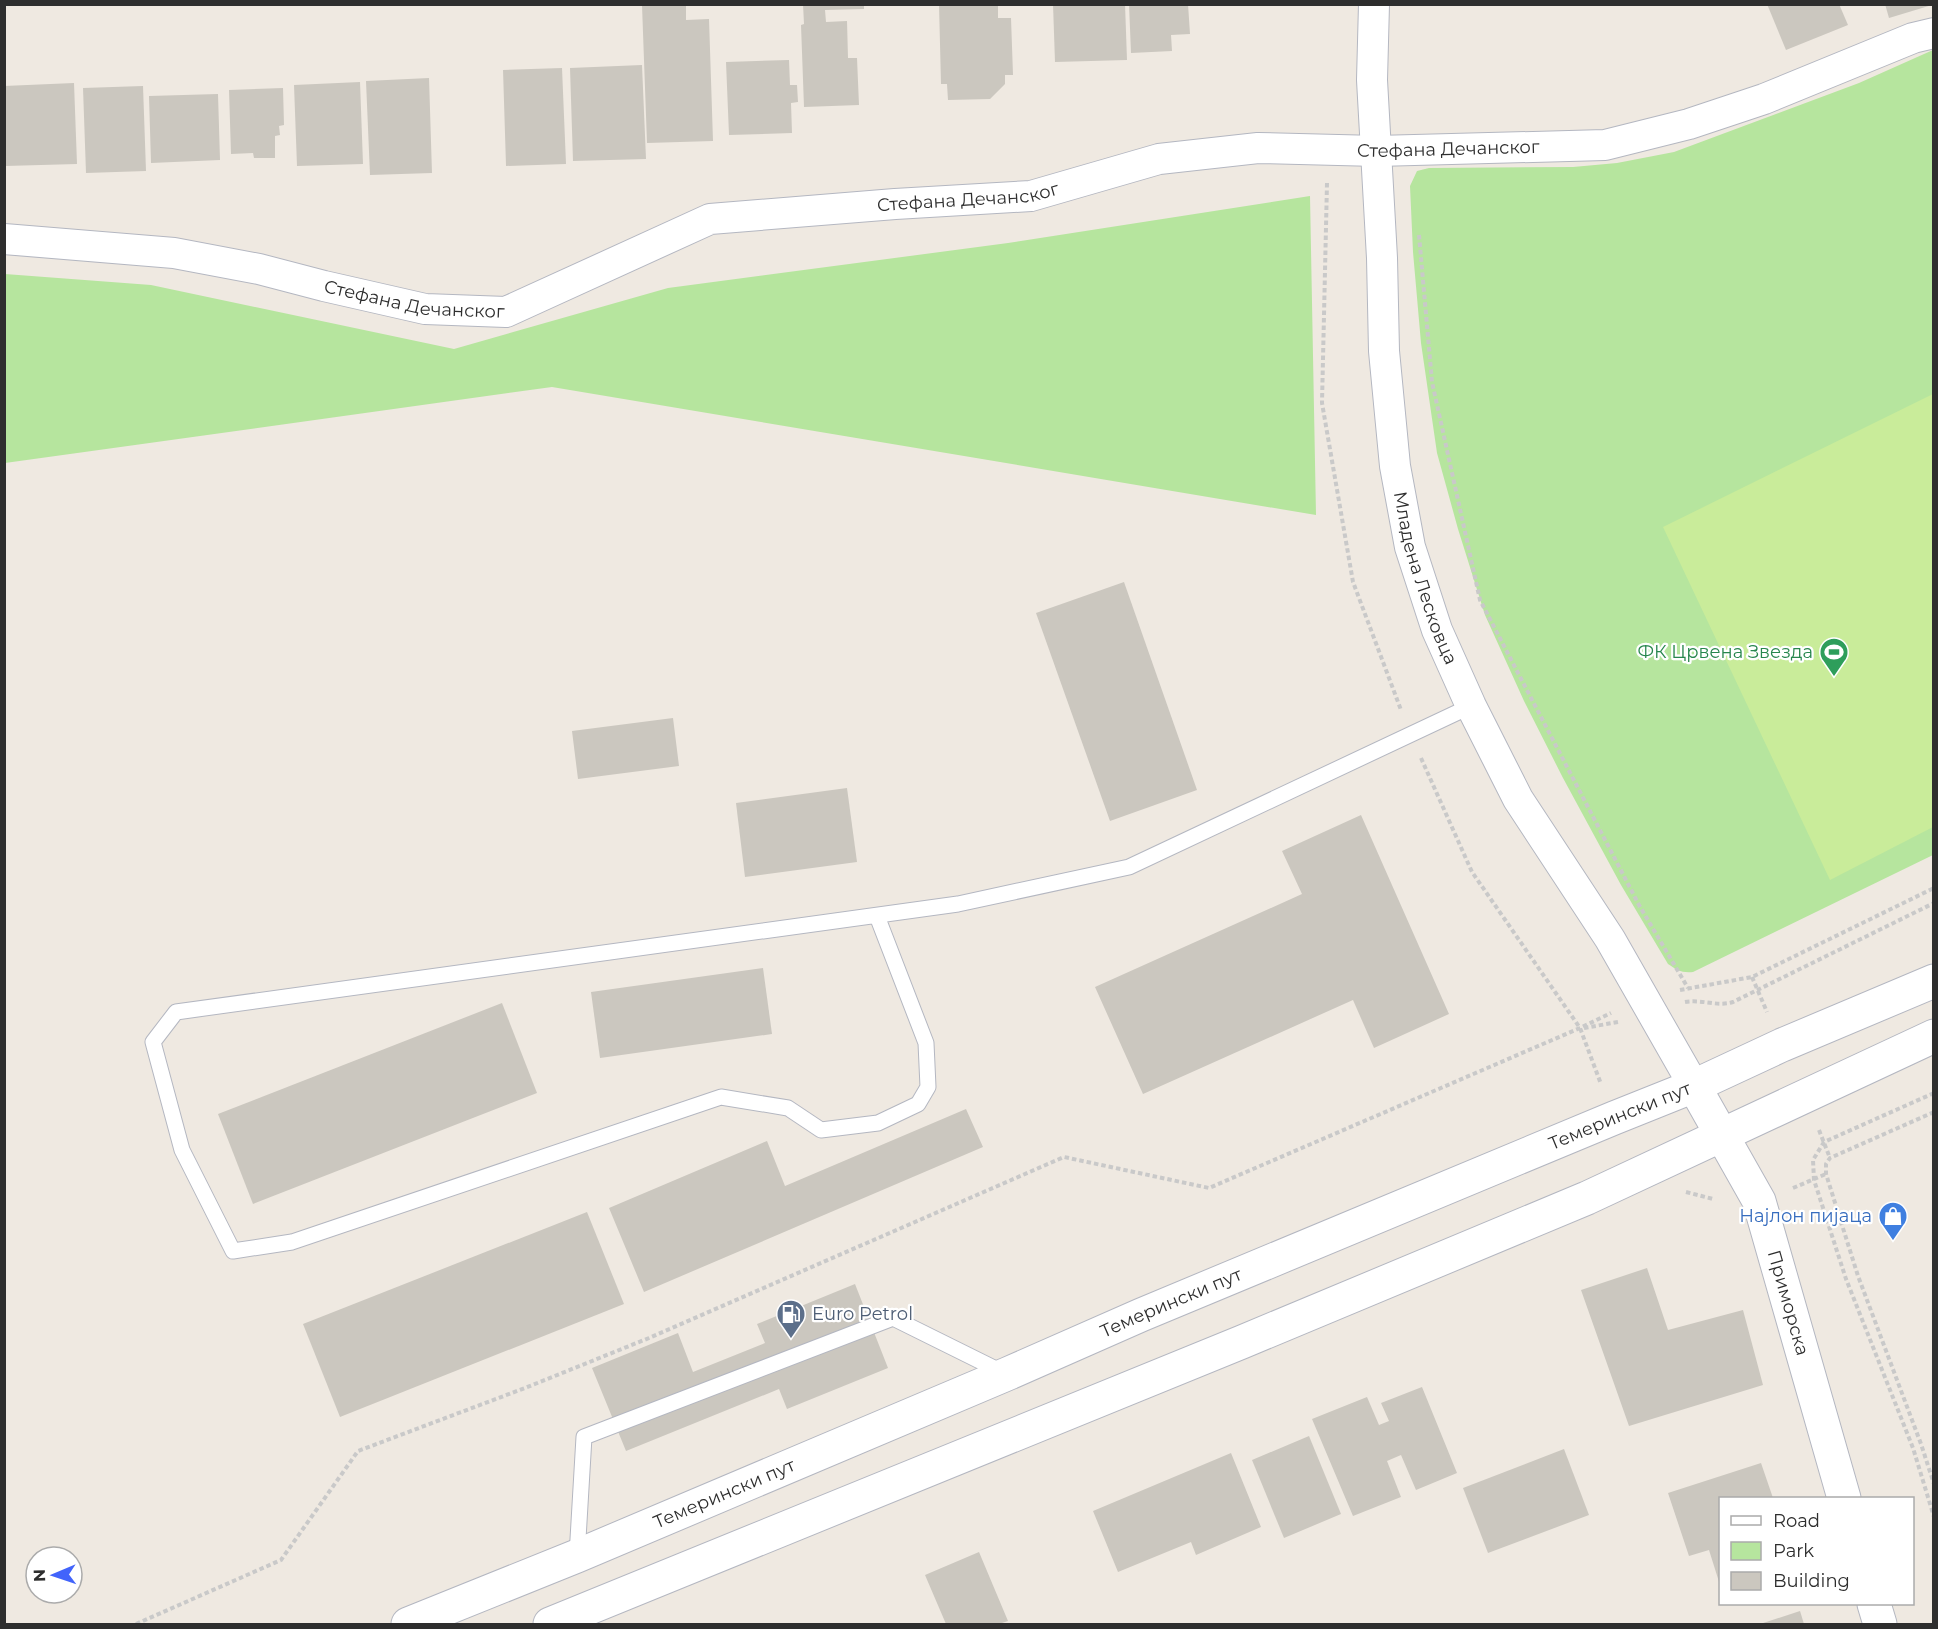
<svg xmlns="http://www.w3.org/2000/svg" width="1938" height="1629" viewBox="0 0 1938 1629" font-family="Montserrat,sans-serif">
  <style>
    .green { fill: #b6e59e }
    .pitch { fill: #c9ec9a }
    .building { fill: #cbc7bf }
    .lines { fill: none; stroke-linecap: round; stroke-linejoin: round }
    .lane-casing { stroke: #b4b7c1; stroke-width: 17 }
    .street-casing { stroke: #b4b7c1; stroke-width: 32 }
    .secondary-casing { stroke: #b4b7c1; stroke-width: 35 }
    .path { stroke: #c9c9c9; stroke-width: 4; stroke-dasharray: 4.5 3; stroke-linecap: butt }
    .lane { stroke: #fff; stroke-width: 15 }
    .street { stroke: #fff; stroke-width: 30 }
    .secondary { stroke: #fff; stroke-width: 33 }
    .labels { text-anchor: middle; stroke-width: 4.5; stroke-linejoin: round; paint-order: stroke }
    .street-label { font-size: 18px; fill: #2e2e2e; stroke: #fff }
    .leisure-label { font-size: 18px; fill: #27864d; stroke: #fff; text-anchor: end }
    .shop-label { font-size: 18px; fill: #366cbe; stroke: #fff; text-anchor: end }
    .service-label { font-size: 18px; fill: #4e5e75; stroke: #fff; text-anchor: start }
  </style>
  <rect width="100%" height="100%" fill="#efe9e1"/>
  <g class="green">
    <path d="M1933,50V855L1693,972C1681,973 1677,970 1668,964L1621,885L1563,778L1524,701L1485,615L1458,529L1437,453L1421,343L1413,252L1410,186L1417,171L1429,168L1573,167L1617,163L1674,152L1859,83Z"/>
    <polygon points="1310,196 1316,515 552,387 5,463 5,274 151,285 454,349 668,288 1008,243"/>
  </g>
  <polygon class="pitch" points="1933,394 1933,827 1830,880 1663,527"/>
  <g class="building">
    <polygon points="803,4 864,4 864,9 825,10 826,22 847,21 848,58 857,58 859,105 804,107 801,25 804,24"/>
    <polygon points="939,4 998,4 998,18 1011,18 1013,75 1005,75 1005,84 990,99 948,100 947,84 941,84"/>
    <polygon points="1053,4 1125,4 1127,60 1055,62"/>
    <polygon points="1129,4 1188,4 1190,34 1171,35 1172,51 1131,53"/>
    <polygon points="1767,4 1839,4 1848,25 1786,50"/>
    <polygon points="1885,4 1932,4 1932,5 1889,18"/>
    <polygon points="642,5 686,5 686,20 709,19 713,141 647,143"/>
    <polygon points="789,60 790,85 797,85 798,102 791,103 792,133 729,135 726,62"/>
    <polygon points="642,65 646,159 573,161 570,68"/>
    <polygon points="562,68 566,164 506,166 503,70"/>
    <polygon points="429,78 432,173 370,175 366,81"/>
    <polygon points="360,82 363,164 297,166 294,85"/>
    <polygon points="74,83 77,164 5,166 4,86"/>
    <polygon points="143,86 146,171 86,173 83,88"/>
    <polygon points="283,88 284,125 279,126 280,135 275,136 275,158 254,158 253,153 231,154 229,90"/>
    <polygon points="218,94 220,160 151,163 149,96"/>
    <polygon points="1124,582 1197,790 1110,821 1036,613"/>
    <polygon points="673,718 679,766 578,779 572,731"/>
    <polygon points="847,788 857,862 745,877 736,803"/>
    <polygon points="1361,815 1449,1014 1374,1048 1353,1000 1143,1094 1095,987 1302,894 1282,851"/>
    <polygon points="763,968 772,1034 600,1058 591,992"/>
    <polygon points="502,1003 537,1093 253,1204 218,1114"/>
    <polygon points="966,1109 983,1147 644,1292 609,1208 767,1141 785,1186"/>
    <polygon points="587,1212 624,1304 340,1417 303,1324"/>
    <polygon points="1647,1268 1668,1330 1743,1310 1763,1385 1629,1426 1581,1290"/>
    <polygon points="855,1284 888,1368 787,1409 779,1389 626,1451 592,1368 678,1333 693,1372 765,1343 757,1324"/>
    <polygon points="1422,1387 1457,1473 1416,1490 1401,1455 1387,1461 1401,1497 1353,1516 1312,1419 1367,1397 1379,1425 1389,1421 1381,1403"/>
    <polygon points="1309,1436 1341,1514 1284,1538 1252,1460"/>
    <polygon points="1564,1449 1589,1515 1488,1553 1463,1488"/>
    <polygon points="1231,1453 1261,1527 1196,1555 1191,1542 1118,1572 1093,1511"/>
    <polygon points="1761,1463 1773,1498 1720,1498 1720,1585 1709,1550 1689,1556 1668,1493"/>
    <polygon points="979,1552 1008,1621 1002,1623 1003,1624 946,1624 925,1575"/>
    <polygon points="1800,1611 1804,1624 1760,1624"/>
  </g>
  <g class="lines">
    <g class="lane-casing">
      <g id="lane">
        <polyline points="877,916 926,1043 928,1087 918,1104 878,1123 821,1130 788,1108 721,1097 292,1242 233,1251 182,1150 153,1042 176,1012 958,904 1129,867 1471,706"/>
        <polyline points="577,1556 584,1437 893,1318 1004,1373"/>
      </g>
    </g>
    <g class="street-casing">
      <g id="street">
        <path id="s1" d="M1374,4L1372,80L1382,258L1384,351L1395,466L1410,547L1437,630L1471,706L1518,799L1610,939L1694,1086"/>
        <path id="s2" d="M4,239L174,253L259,269L324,286L425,309L506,312L710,219L895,204L1031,196L1159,159L1258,148L1377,151L1605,145L1689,124L1764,99L1913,38L1934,33"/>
      </g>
    </g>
    <g class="secondary-casing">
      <g id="secondary">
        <path id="s3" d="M1694,1086L1759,1201L1844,1498"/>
        <polyline points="1874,1604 1880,1624"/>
        <path id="s4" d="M408,1624L577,1556L1007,1374L1141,1315L1614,1118L1694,1086L1782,1045L1934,981"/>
        <polyline points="550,1624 1242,1342 1587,1198 1934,1036"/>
      </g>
    </g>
    <g class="path">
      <polyline points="1327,183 1322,403 1353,582 1401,710"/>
      <polyline points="1419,235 1432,382 1480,600 1639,905 1688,988"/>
      <polyline points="1421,758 1472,872 1580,1028 1601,1084"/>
      <polyline points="1752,977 1767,1012"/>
      <polyline points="1680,990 1752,977 1934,888"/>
      <path d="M1685,1002C1702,999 1717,1007 1733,1002L1934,903"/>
      <polyline points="1584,1028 1618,1022"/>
      <polyline points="1934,1093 1824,1142 1813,1160 1814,1180 1846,1279 1913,1448 1934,1517"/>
      <polyline points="1934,1112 1830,1158 1826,1164 1826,1174 1858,1276 1921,1444 1934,1484"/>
      <polyline points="1819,1130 1830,1158"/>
      <polyline points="1793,1188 1826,1174"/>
      <polyline points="1686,1192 1713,1199"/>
      <polyline points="136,1624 281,1560 358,1451 525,1388 649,1338 1064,1157 1209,1188 1580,1028 1611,1013"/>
    </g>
    <use href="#lane" class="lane"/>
    <use href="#street" class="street"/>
    <use href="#secondary" class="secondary"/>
  </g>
  <defs>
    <g id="stadium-pin" transform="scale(1.5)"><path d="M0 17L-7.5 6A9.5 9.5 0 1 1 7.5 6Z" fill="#2e9e5b" stroke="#fff"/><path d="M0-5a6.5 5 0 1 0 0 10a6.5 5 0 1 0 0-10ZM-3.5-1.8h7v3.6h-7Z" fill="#fff"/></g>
    <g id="shop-pin" transform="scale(1.5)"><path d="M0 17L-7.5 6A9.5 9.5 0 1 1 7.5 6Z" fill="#3f7fe0" stroke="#fff"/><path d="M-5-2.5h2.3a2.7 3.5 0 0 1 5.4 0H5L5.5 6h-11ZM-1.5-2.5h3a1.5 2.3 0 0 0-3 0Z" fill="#fff"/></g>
    <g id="fuel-pin" transform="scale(1.5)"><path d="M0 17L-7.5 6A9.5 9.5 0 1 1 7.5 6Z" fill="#5c6f8a" stroke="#fff"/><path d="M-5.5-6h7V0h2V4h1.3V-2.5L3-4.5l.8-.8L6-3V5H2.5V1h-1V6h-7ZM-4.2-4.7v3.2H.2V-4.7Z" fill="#fff"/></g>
  </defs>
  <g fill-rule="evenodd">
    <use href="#stadium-pin" x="1834" y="652"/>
    <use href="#shop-pin" x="1893" y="1216"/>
    <use href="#fuel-pin" x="791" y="1314"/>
  </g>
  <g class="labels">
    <g class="street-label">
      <text dy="6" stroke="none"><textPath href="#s2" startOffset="1478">Стефана Дечанског</textPath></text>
      <text dy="6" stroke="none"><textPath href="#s2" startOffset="992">Стефана Дечанског</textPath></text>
      <text dy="6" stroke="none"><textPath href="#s2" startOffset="416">Стефана Дечанског</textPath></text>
      <text dy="6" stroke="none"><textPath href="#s1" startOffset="579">Младена Лесковца</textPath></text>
      <text dy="6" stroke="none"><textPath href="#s4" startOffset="1314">Темерински пут</textPath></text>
      <text dy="6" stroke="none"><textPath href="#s4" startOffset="828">Темерински пут</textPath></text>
      <text dy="6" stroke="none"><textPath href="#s3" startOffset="238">Приморска</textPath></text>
      <text dy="6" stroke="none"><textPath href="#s4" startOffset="342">Темерински пут</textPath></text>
    </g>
    <g class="leisure-label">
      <text x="1813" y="658">ФК Црвена Звезда</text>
    </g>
    <g class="shop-label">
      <text x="1872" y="1222">Најлон пијаца</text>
    </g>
    <g class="service-label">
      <text x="812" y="1320">Euro Petrol</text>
    </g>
  </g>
  <rect width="1938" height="1629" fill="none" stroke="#2e2e2e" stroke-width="12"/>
  <rect x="1719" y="1497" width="195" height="108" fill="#ffffff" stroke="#ababab" stroke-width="1.5"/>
  <rect x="1731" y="1516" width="30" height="9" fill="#ffffff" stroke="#ababab" stroke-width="1.5"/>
  <text x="1773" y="1527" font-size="18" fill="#2e2e2e">Road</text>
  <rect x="1731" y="1542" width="30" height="18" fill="#b6e59e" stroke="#ababab" stroke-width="1.5"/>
  <text x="1773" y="1557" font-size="18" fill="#2e2e2e">Park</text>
  <rect x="1731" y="1572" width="30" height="18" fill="#cbc7bf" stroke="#ababab" stroke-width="1.5"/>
  <text x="1773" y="1587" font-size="18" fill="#2e2e2e">Building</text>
  <g transform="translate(54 1575) rotate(268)"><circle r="28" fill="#ffffff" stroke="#ababab" stroke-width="1.5"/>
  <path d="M0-4.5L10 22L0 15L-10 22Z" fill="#4264fb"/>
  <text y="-9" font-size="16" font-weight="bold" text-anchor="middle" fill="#2e2e2e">N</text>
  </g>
</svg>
